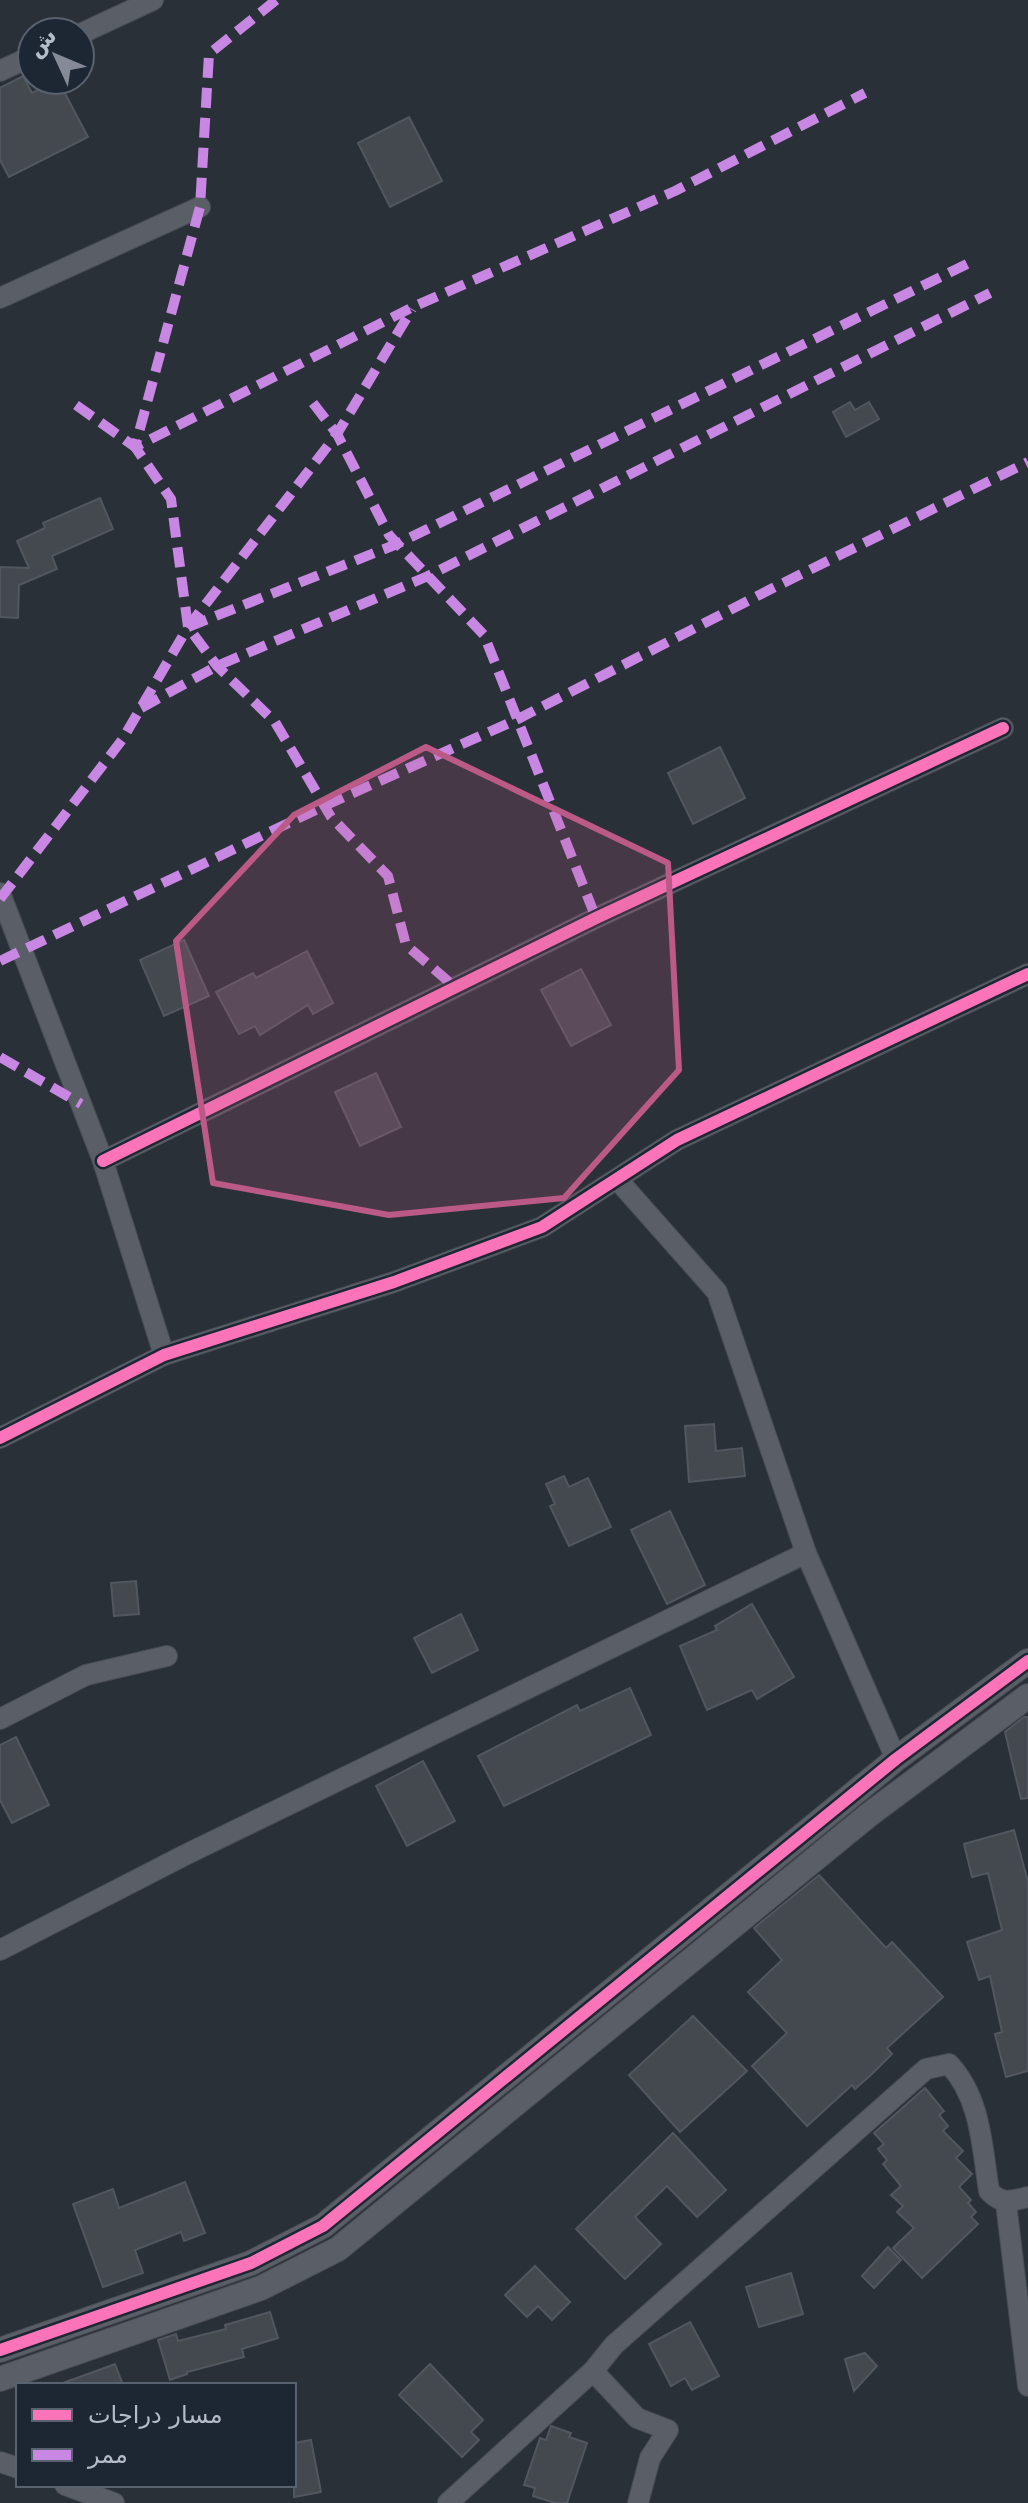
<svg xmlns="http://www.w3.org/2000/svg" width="1028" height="2503" viewBox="0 0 1028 2503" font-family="'DejaVu Sans','Noto Sans Arabic',sans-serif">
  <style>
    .building { fill: #444950; stroke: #52575f; stroke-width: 2 }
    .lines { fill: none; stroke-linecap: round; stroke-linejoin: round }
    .minor-casing { stroke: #484c53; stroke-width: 22 }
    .tertiary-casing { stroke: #484c53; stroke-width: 26 }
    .minor { stroke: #5a5e66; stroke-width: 20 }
    .tertiary { stroke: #5a5e66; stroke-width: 24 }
    .quiet { stroke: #c787e3; stroke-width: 10; stroke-dasharray: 20 10; stroke-linecap: butt }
    .cycleway-casing { stroke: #1d2633; stroke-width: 17 }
    .cycleway { stroke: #fb73b8; stroke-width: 12 }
    .marked { fill: #bc5a87; fill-opacity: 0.2; stroke: #bc5a87; stroke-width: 6; stroke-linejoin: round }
  </style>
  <rect width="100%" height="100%" fill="#2a3038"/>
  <g class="building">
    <polygon points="23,76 32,93 58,80 88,137 9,177 0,160 0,88"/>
    <polygon points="409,117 442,181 390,207 358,143"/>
    <polygon points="850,402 855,410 869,402 879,419 846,437 833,412"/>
    <polygon points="100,498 113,529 52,556 57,569 19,585 18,618 0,617 0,567 29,568 17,541 45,528 43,523"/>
    <polygon points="720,747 745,798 693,824 668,773"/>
    <polygon points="184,940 209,996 164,1016 140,960"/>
    <polygon points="307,951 333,1003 313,1014 308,1005 260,1035 255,1026 239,1034 216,992 253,973 256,978"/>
    <polygon points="581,969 611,1025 571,1046 541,990"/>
    <polygon points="376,1073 401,1127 360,1146 335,1092"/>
    <polygon points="714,1424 716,1451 742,1448 745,1476 689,1482 685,1426"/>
    <polygon points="564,1476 569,1487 588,1478 611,1527 569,1546 550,1506 555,1504 546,1484"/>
    <polygon points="670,1511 705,1585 667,1604 631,1530"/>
    <polygon points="136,1581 139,1614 114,1616 111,1583"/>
    <polygon points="752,1604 794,1677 757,1699 752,1690 707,1710 680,1646 717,1630 715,1626"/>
    <polygon points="461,1614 478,1650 432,1673 414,1638"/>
    <polygon points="630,1688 651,1735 504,1806 478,1756 577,1705 580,1711"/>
    <polygon points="1024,1717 1028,1717 1028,1798 1021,1799 1005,1732"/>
    <polygon points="16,1737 49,1805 12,1823 0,1800 0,1745"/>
    <polygon points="423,1761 455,1821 407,1846 376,1786"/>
    <polygon points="1014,1830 1028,1882 1028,2071 1006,2077 995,2034 1002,2032 990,1976 979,1980 967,1942 1002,1930 988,1873 972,1877 964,1844"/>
    <polygon points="819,1875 886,1948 892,1942 943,1997 887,2048 892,2054 873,2073 855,2089 852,2085 807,2126 752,2066 787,2033 748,1992 782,1960 754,1928"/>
    <polygon points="693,2016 747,2071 680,2132 629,2075"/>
    <polygon points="925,2088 944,2111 939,2115 948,2126 943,2131 963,2151 956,2158 972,2174 959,2187 971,2200 968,2203 976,2212 971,2217 978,2224 922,2278 893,2248 914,2228 897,2212 903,2206 891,2195 901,2186 883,2164 887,2160 878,2149 884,2144 874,2133"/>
    <polygon points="673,2133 726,2190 697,2217 667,2186 635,2217 661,2244 625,2279 576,2229"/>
    <polygon points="185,2182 205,2233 184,2241 181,2232 135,2250 143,2273 103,2287 73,2204 113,2189 119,2208"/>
    <polygon points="888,2247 901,2260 874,2288 862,2276"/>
    <polygon points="535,2266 570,2302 552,2320 538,2306 527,2317 505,2295"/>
    <polygon points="791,2273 803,2314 759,2327 746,2287"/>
    <polygon points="270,2312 278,2338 242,2349 244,2357 187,2372 187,2374 170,2380 158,2340 176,2334 178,2341 226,2329 225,2325"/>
    <polygon points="690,2322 719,2376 692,2390 685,2378 671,2386 649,2344"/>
    <polygon points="865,2353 877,2366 854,2391 845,2359"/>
    <polygon points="115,2364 123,2385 63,2385 63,2383"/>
    <polygon points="430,2364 483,2420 471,2432 479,2440 462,2457 399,2395"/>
    <polygon points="551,2426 571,2433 569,2437 587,2443 567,2503 555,2503 533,2496 535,2488 524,2485 540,2438 546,2440"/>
    <polygon points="311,2440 321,2492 294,2497 294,2443"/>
  </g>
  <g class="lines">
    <g class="minor-casing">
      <g id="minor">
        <polyline points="80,34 153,0"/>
        <polyline points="0,71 32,56"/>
        <polyline points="0,298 200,207"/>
        <polyline points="0,893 103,1161 164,1355"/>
        <polyline points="103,1161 596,918 1003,728"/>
        <polyline points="617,1179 717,1292 806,1553 896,1759"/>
        <polyline points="0,1438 164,1355 394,1282 542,1227 677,1140 1028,974"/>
        <polyline points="0,1719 86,1675 167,1656"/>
        <polyline points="0,1950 185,1855 806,1553"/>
        <polyline points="1006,2203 1028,2386"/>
        <polyline points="0,2462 18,2468"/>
        <polyline points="65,2485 114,2503"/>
        <polyline points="448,2503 593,2371"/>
        <path d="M638,2503L650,2458L668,2430L637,2418L593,2371L614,2345L926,2069L949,2064C981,2098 982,2147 989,2191C1002,2205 1011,2201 1028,2197"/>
      </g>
    </g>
    <g class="tertiary-casing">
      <g id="tertiary">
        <polyline points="0,2350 251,2263 323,2226 896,1759 1028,1661"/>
        <polyline points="0,2379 261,2288 338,2249 870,1814 1028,1696"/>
      </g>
    </g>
    <use href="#minor" class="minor"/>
    <use href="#tertiary" class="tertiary"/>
    <g class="quiet">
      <polyline points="276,0 209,54 200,207 135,447 171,499 188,627 217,666 275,722 331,817 388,876 406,945 455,987"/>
      <polyline points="313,403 337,434 389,535 484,635 596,918"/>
      <polyline points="76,405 135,447 413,307 675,191 865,93"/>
      <polyline points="188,627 397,544 971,262"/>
      <polyline points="141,708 217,666 428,576 990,293"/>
      <polyline points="0,899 122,740 188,627 337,434 412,309"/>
      <polyline points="0,961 324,806 518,719 769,590 1028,462"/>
      <polyline points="0,1057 81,1104"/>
    </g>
    <g class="cycleway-casing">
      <g id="cycleway">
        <polyline points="103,1161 596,918 1003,728"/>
        <polyline points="0,1438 164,1355 394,1282 542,1227 677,1140 1028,974"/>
        <polyline points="0,2350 251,2263 323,2226 896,1759 1028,1661"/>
      </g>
    </g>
    <use href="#cycleway" class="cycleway"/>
  </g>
  <path class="marked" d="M426,747L668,863L679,1070L564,1198L389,1215L213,1183L176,941L294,815Z"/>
  <rect x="16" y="2383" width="280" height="104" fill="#1d2633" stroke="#59626f" stroke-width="2"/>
  <rect x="32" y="2409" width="40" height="12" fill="#fb73b8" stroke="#59626f" stroke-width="2"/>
  <text x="88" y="2423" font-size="24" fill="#b4bcc9">مسار دراجات</text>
  <rect x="32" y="2449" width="40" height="12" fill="#c787e3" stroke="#59626f" stroke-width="2"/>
  <text x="88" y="2463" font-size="24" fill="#b4bcc9">ممر</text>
  <g transform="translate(56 56) rotate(314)"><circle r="38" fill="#1d2633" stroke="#59626f" stroke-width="2"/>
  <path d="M0-6L14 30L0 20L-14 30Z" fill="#848b96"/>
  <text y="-12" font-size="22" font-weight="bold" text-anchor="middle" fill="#b4bcc9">ش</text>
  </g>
</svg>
